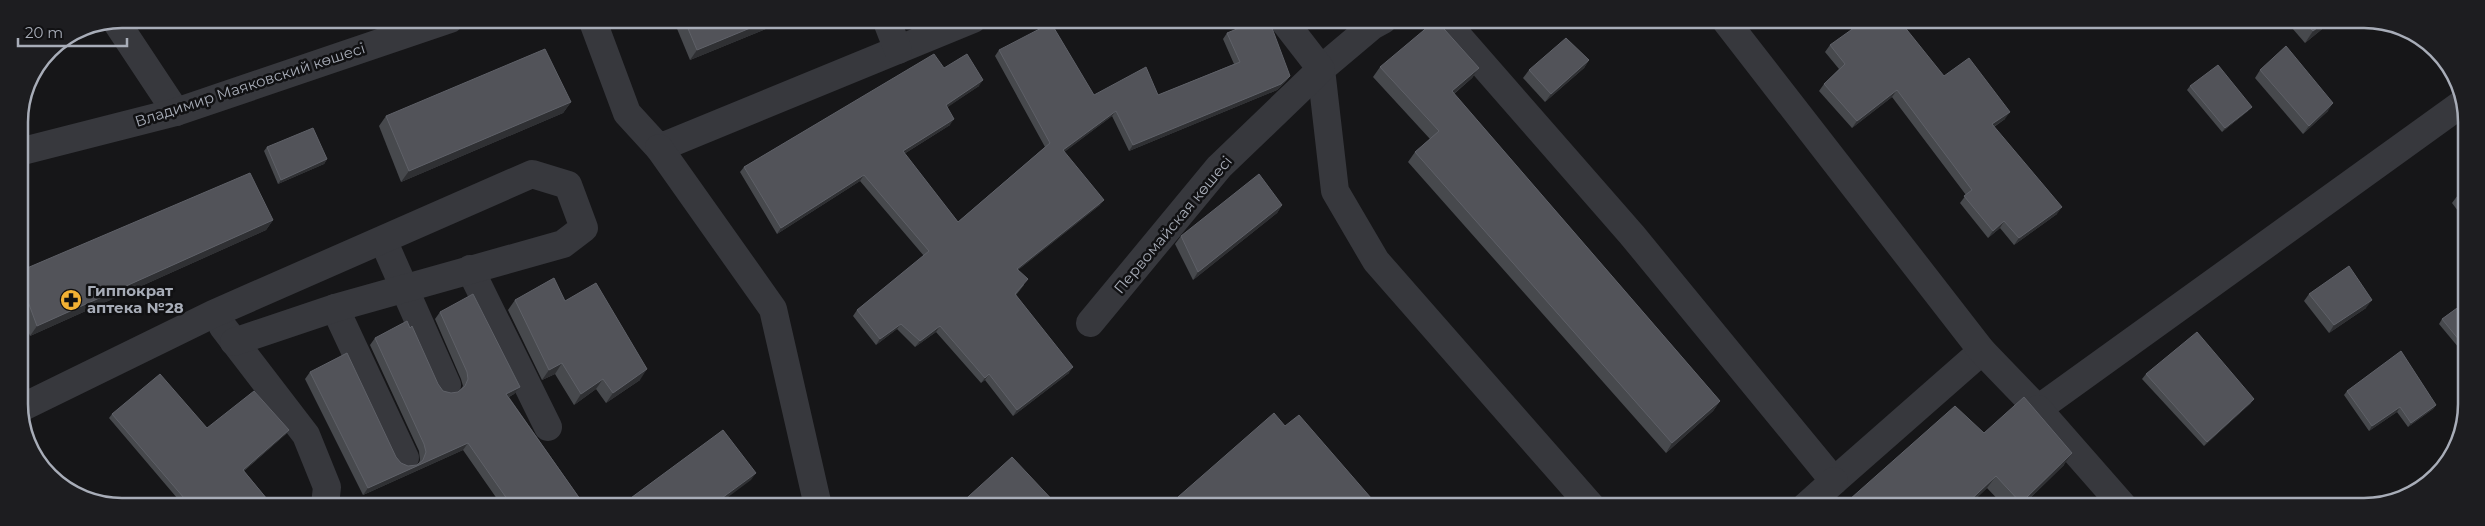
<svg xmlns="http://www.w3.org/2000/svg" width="2485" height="526" viewBox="0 0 2485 526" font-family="Montserrat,sans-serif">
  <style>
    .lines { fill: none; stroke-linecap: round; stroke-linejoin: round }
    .minor { stroke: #37383d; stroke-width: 28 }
    .wall { fill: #47494d }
    .shaded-wall { fill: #2f3033 }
    .building { fill: #525359; stroke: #5f6168 }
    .labels { text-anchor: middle; stroke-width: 5; stroke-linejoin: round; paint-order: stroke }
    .street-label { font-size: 15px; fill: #a8adb8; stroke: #111113 }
    .poi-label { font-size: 15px; font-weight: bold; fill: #a8adb8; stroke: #111113; text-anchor: start }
    .rim { fill: none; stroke: #a8adb8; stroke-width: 2.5 }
  </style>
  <rect width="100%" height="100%" fill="#161618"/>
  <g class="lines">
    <g class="minor">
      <polyline points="592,19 627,113 659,148 973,19"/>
      <polyline points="886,19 898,50"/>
      <polyline points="115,20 176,112"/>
      <polyline points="1383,20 1372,26 1321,69 1335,191 1376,261 1591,506"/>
      <polyline points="1444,20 1632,235 1834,481 1982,351"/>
      <polyline points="1725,20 1982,351 2038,409 2464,102"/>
      <polyline points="659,148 773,309 818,506"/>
      <polyline points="19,152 176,112 450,19"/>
      <polyline points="383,240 447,385"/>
      <polyline points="470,269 548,427"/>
      <polyline points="335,308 405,458"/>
      <polyline points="1090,323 1219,167 1321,69 1283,20"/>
      <polyline points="223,327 306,435 327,487 325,505"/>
      <polyline points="21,408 213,314 532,174 568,185 584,228 563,244 335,308 234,342"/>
      <polyline points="2038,409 2124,507"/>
      <polyline points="1805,507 1834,481"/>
    </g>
  </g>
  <g class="wall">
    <polygon points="673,19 790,19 690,60"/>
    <polygon points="2286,21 2332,21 2305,43"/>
    <polygon points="1227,33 1290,76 1286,81 1277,90 1129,151 1112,116 1064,152 1100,205 1018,270 1024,285 1016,295 1069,373 1013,416 985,380 981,383 936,332 915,347 897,329 876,345 853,316 857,310 924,256 860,181 777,234 740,172 744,167 944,68 979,86 947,107 950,125 904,154 958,222 1045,147 995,56 999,50 1094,95 1158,95 1234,64 1223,39"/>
    <polygon points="1830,45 1944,76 2005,119 1994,127 2057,214 2014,245 2000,228 1988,238 1960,203 1966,195 1892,97 1852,128 1819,91 1824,84 1839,69 1825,52"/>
    <polygon points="1589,60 1584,68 1545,102 1523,78 1529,70"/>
    <polygon points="1380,67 1479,68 1472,78 1454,94 1720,401 1713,411 1666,453 1408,162 1415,152 1430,139 1373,77"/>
    <polygon points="2260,70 2328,111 2303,134 2255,78"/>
    <polygon points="2190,86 2248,111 2222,132 2187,90"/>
    <polygon points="571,102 563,113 401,182 379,126 386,116"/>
    <polygon points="267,147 327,159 324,164 278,184 264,151"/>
    <polygon points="2464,191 2464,219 2452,203 2458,195"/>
    <polygon points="1282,205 1277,213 1193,280 1175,244 1181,236"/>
    <polygon points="273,220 266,230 30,336 20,309 20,271"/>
    <polygon points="2309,294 2366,308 2329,333 2304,301"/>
    <polygon points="515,300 565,301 640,380 606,403 596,389 574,405 555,374 542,380 508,310"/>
    <polygon points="2464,303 2464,354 2439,324 2442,319"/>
    <polygon points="440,312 520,387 514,394 509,397 585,506 502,506 463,450 363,495 305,379 310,372 396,457 401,463 408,466 417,465 419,463 420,460 419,451 370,345 375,338 438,384 443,391 451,393 458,392 461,389 463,386 461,379 435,319"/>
    <polygon points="2146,374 2251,403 2204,446 2142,379"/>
    <polygon points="2347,391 2436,405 2433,409 2408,427 2397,412 2369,431 2344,395"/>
    <polygon points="112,414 207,428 289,430 286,434 244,471 272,505 183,505 109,418"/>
    <polygon points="1285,426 1378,506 1171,506 1178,497"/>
    <polygon points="1984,433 2064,465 2021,507 2005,507 1987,488 1967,507 1841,507"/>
  </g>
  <g class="shaded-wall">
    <polygon points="772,19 790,19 690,60 697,50"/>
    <polygon points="2326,21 2332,21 2305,43 2313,31"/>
    <polygon points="1589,60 1584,68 1545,102 1551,94"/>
    <polygon points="1479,68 1472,78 1445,101 1452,91"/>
    <polygon points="1290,76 1286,81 1277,90 1129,151 1133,145"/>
    <polygon points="983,80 979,86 942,111 946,105"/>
    <polygon points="1897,90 1892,97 1852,128 1857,121"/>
    <polygon points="571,102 563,113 401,182 409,171"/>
    <polygon points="2333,103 2328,111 2303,134 2309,126"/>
    <polygon points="2252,107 2248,111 2222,132 2225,128"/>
    <polygon points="1116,111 1112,116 1059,156 1063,150"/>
    <polygon points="2010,112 2005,119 1987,131 1992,124"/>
    <polygon points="954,119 950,125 899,157 903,151"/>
    <polygon points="327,159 324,164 278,184 281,180"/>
    <polygon points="864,175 860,181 777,234 781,228"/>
    <polygon points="1104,200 1100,205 1013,274 1017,269"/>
    <polygon points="1282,205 1277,213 1193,280 1198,272"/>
    <polygon points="2062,207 2057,214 2014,245 2019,238"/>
    <polygon points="273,220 266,230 30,336 37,326"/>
    <polygon points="2004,221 2000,228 1988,238 1993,231"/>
    <polygon points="2372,300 2366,308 2329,333 2334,325"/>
    <polygon points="901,324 897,329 876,345 880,339"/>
    <polygon points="940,326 936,332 915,347 920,341"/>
    <polygon points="562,363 555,374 542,380 549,370"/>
    <polygon points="1073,367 1069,373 1013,416 1017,410"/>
    <polygon points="647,369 640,380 606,403 613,393"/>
    <polygon points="989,374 985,380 981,383 985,378"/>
    <polygon points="603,379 596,389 574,405 581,394"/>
    <polygon points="520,387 514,394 501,401 506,394"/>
    <polygon points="2254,399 2251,403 2204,446 2207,442"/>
    <polygon points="1720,401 1713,411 1666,453 1672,443"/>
    <polygon points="2436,405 2433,409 2408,427 2411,423"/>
    <polygon points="2400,407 2397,412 2369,431 2372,426"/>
    <polygon points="289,430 286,434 240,474 243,470"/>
    <polygon points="468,443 463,450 363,495 368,488"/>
    <polygon points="2072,453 2064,465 2021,507 2019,507 2021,503"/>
    <polygon points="756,473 751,480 716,506 711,506"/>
    <polygon points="1996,476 1987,488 1967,507 1963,507"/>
  </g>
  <g class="building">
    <polygon points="684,19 772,19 697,50"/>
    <polygon points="1259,20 1269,20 1290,76 1281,84 1133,145 1116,111 1063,150 1104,200 1017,269 1028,279 1015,294 1073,367 1017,410 989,374 985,378 940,326 920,341 901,324 880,339 857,310 929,251 864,175 781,228 744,167 934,54 944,68 967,54 983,80 946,105 954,119 903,151 958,222 1050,143 999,50 1051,23 1094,95 1146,67 1158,95 1240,62 1227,33"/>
    <polygon points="1436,20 1479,68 1452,91 1720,401 1672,443 1415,152 1439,131 1380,67"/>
    <polygon points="1865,20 1899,20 1944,76 1969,58 2010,112 1992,124 2062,207 2019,238 2004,221 1993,231 1964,196 1972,190 1897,90 1857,121 1824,84 1845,64 1830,45"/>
    <polygon points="2304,21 2326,21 2313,31"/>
    <polygon points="1566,38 1589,60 1551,94 1529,70"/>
    <polygon points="2286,46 2333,103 2309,126 2260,70"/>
    <polygon points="545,49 571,102 409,171 386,116"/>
    <polygon points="2218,65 2252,107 2225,128 2190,86"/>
    <polygon points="313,128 327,159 281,180 267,147"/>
    <polygon points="250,173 273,220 37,326 20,280 20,271"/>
    <polygon points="1259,174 1282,205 1198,272 1181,236"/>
    <polygon points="2464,191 2464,204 2458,195"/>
    <polygon points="2349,266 2372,300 2334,325 2309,294"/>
    <polygon points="554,278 565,301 596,283 647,369 613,393 603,379 581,394 562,363 549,370 515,300"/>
    <polygon points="473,294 520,387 506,394 585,506 512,506 468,443 368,488 310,372 347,353 396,457 401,463 408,466 417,465 423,460 426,452 424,444 375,338 407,321 410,328 412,326 438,384 443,391 451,393 458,392 465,386 468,379 467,372 440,312"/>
    <polygon points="2464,303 2464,346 2442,319"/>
    <polygon points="2197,332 2254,399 2207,442 2146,374"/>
    <polygon points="2401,351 2436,405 2411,423 2400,407 2372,426 2347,391"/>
    <polygon points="160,374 207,428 254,391 289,430 243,470 272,505 190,505 112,414"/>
    <polygon points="2024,397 2072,453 2021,503 1996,476 1963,507 1841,507 1955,406 1984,433"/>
    <polygon points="1274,413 1285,426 1299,415 1378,506 1186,506 1178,497"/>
    <polygon points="723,430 756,473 711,506 620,506"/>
    <polygon points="1012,457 1058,506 958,506"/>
  </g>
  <defs>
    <g id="pharmacy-disc" transform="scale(1.125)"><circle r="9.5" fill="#f2b134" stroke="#111113"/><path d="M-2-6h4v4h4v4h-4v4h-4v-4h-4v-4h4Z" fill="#111"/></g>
  </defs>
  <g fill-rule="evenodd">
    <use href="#pharmacy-disc" x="71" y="300"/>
  </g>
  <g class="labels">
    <g class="street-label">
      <text transform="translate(250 85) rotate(-18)" y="5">Владимир Маяковский көшесі</text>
      <text transform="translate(1173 225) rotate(-50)" y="5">Первомайская көшесі</text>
    </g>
    <g class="poi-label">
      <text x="87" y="296">Гиппократ<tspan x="87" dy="17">аптека №28</tspan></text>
    </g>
  </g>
  <path d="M0 0H2485V526H0ZM122 28H2364A94 94 0 0 1 2458 122V404A94 94 0 0 1 2364 498H122A94 94 0 0 1 28 404V122A94 94 0 0 1 122 28Z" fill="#1d1d20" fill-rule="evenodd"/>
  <path class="rim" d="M122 28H2364A94 94 0 0 1 2458 122V404A94 94 0 0 1 2364 498H122A94 94 0 0 1 28 404V122A94 94 0 0 1 122 28Z"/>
  <path d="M18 38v8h109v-8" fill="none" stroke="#a8adb8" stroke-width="2.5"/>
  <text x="25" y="38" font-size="15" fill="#a8adb8" stroke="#111113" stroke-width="4" paint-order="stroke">20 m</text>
</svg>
